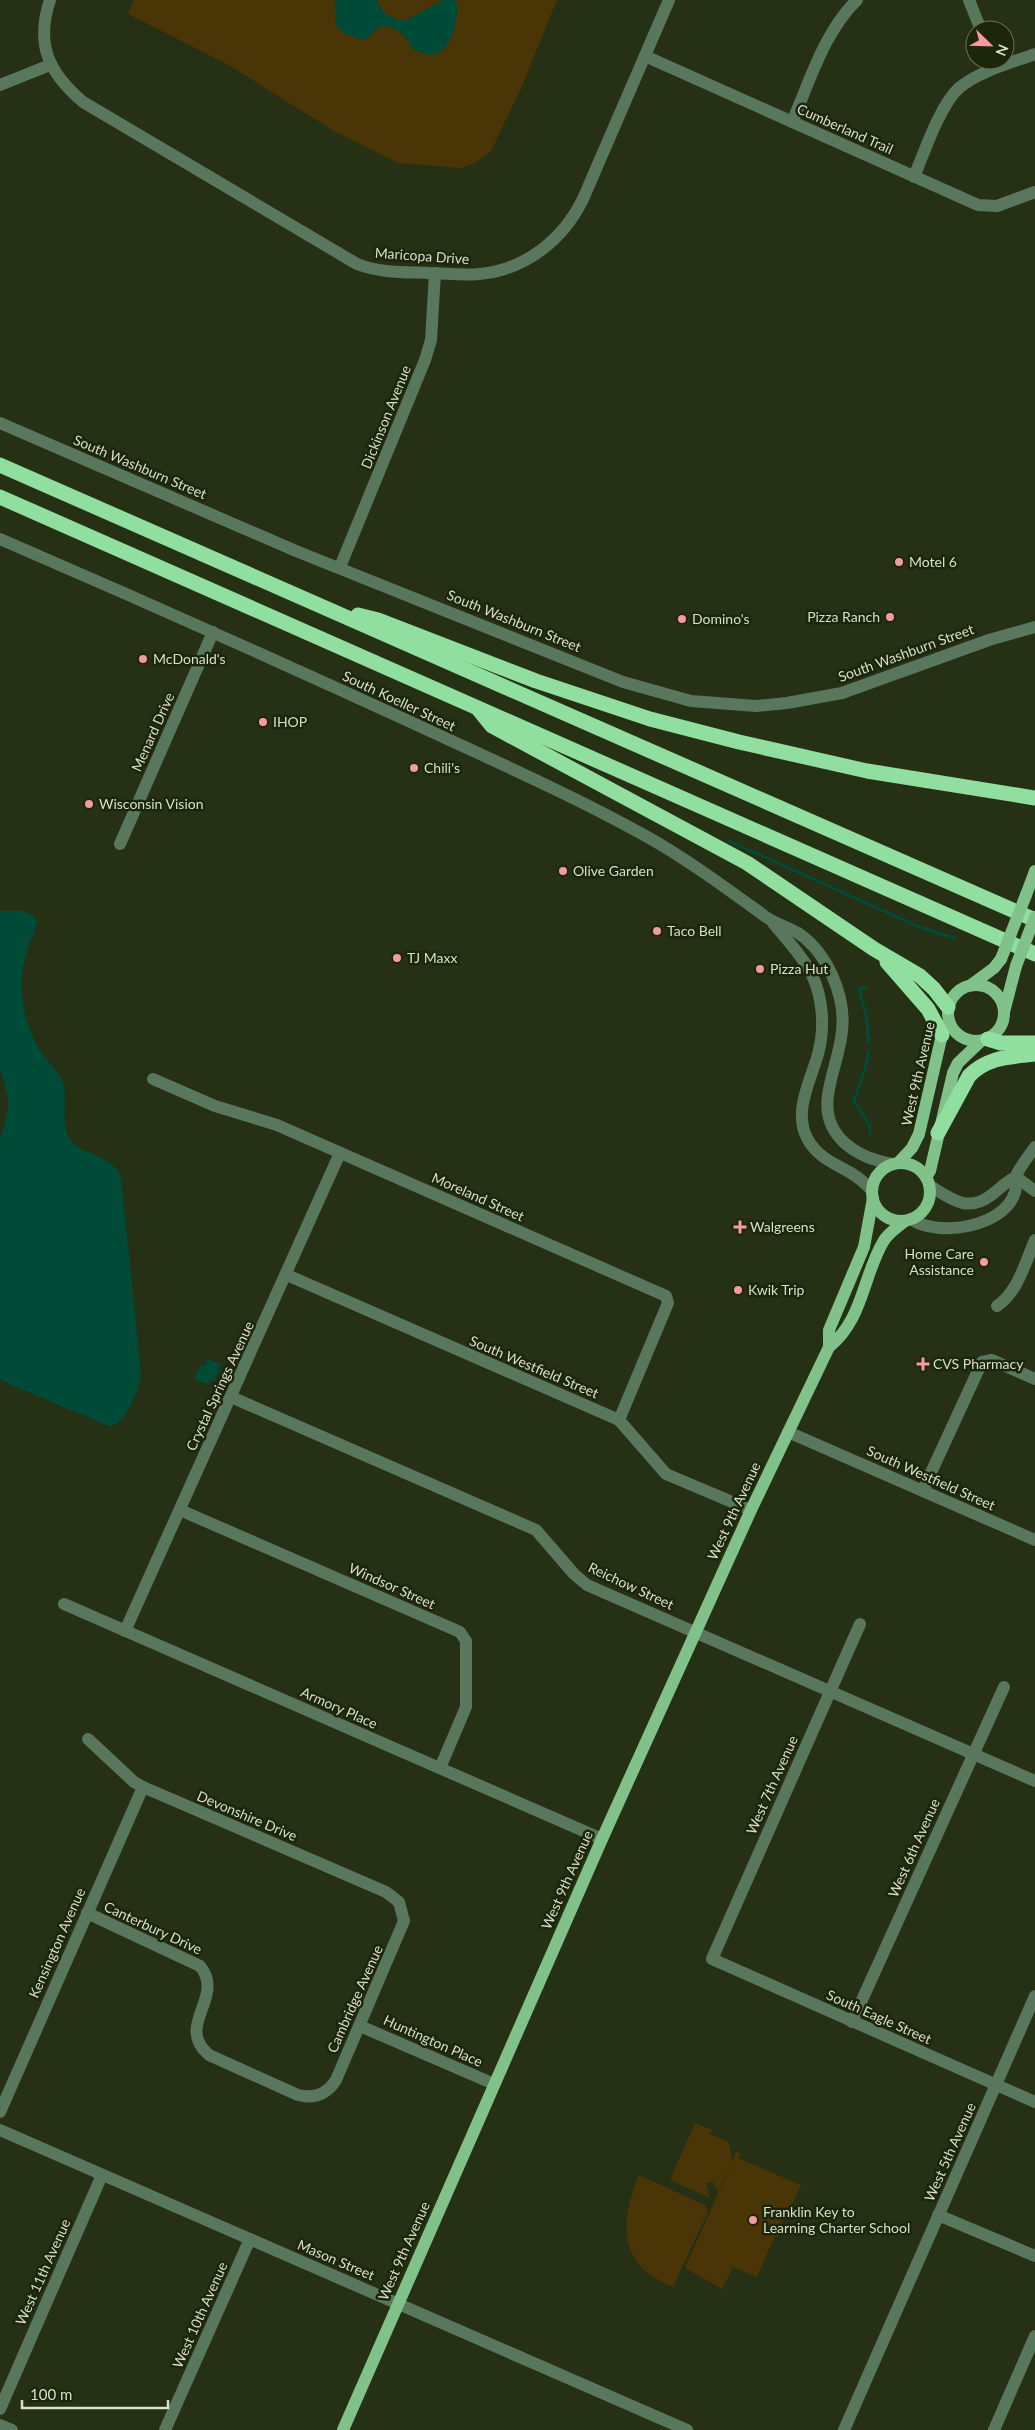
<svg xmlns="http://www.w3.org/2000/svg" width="1035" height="2430" viewBox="0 0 1035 2430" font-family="Lato,sans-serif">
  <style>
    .green { fill: #4a3506 }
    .water { fill: #004a38 }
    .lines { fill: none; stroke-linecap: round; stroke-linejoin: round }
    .stream { stroke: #004a38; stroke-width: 3 }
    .minor { stroke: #58775c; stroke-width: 12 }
    .major { stroke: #81c28b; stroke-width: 12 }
    .highway { stroke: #90df9e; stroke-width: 15 }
    .major-bridge { stroke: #81c28b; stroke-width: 12 }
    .poi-dot { fill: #f49aa0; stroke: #1c260a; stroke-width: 2 }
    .labels { text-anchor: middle; stroke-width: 5; stroke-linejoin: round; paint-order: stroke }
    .street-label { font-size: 14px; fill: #d7dfce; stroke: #1c260a }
    .poi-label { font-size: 14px; fill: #d7dfce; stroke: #1c260a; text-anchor: start }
  </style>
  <rect width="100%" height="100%" fill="#253014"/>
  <g class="green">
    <polygon points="134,0 557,0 522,86 491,151 475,163 461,168 398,163 334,131 227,64 128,14"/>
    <polygon points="695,2123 712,2130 710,2134 729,2142 732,2162 718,2192 713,2182 706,2183 710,2198 670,2180"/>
    <polygon points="737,2151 740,2153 738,2158 801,2185 787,2215 785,2215 781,2222 784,2224 778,2237 775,2236 757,2277 733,2267 722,2289 685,2268"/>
    <path d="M639,2175L705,2205L708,2212L673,2287C618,2266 619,2223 639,2175Z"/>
  </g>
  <g class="water">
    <path d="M335,0H377C381,13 392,20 406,20L443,0H455C460,8 457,11 456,19C452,44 440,66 412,48C408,37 391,21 378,28C372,32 370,38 363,40L345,34L336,26Z"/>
    <path d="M0,911H24L36,918L37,922C35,932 30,940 27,950C17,985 22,1017 39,1049C46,1062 59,1068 63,1083C68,1099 60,1124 70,1139C83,1157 109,1152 121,1176L141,1373C139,1391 127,1421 110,1427L0,1380V1139C10,1109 11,1100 0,1070Z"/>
    <polygon points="208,1359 221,1364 214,1381 210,1380 208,1385 194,1379 201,1364 205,1365"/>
  </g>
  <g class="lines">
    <g class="stream">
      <polyline points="729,841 919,927 954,938"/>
      <polyline points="866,987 859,990 866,1014 869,1042"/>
      <polyline points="869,1051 865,1069 854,1101 870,1126 870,1133"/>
    </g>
    <g class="minor">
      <path d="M50,0C35,45 49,73 83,102L357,264C380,273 404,272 429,273C445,273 462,276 479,274C525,270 563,240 583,199L669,0"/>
      <polyline points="969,0 981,30"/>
      <polyline points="645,56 978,205 997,206 1035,192"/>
      <polyline points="0,85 50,65"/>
      <path d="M792,122C810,81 824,32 857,0"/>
      <path d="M914,177C924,153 940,105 959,88C979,71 1011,63 1035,54"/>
      <polyline points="0,423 296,551 623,682 691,701 756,706 787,703 842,693 989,640 1035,627"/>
      <path d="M0,539C139,599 278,661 415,724C492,760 570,794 644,835C687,859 726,888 766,917C776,924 788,927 798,933C828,953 846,997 842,1031C840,1053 831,1073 828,1095C822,1137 857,1158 893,1164"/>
      <polyline points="340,567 425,360 431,340 435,273"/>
      <polyline points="120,844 213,632"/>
      <path d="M773,923C786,939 802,955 812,975C823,998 825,1029 818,1054C811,1080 793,1111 807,1138C818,1159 837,1164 854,1175C861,1179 866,1185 872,1190"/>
      <polyline points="153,1079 215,1106 277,1125 666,1296 668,1303 619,1420"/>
      <polyline points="1016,1177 1035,1191"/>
      <path d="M930,1186C950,1198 967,1213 990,1196C1000,1189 1005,1182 1016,1177"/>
      <path d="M911,1219C938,1238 1005,1227 1015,1192C1017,1187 1014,1181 1016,1176C1020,1167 1029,1155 1035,1147"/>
      <polyline points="287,1275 619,1420 666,1474 751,1510"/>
      <path d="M997,1306C1018,1292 1025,1263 1035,1240"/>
      <polyline points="231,1397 536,1530 574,1574 587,1585 1035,1781"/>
      <polyline points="788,1432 1035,1540"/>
      <polyline points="923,1490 982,1362 992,1360 1035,1379"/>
      <polyline points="180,1510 460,1632 466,1641 466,1707 440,1768"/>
      <polyline points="64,1604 602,1839"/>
      <polyline points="860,1624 712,1959 1035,2102"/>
      <polyline points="125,1631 340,1153"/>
      <path d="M87,1913L200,1966C226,1998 174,2025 209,2055L298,2095C314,2099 327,2094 336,2080L404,1921L399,1902L386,1892L143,1787L134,1782L88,1739"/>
      <polyline points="852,2022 1004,1687"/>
      <polyline points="360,2026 494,2084"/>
      <polyline points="0,2112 143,1787"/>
      <polyline points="0,2130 687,2430"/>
      <polyline points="938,2215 1035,2256"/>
      <polyline points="0,2409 102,2175"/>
      <polyline points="0,2425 12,2430"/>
      <polyline points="165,2430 250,2239"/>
      <polyline points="844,2430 1035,1996"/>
      <polyline points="994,2430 1035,2336"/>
    </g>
    <g class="major">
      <polyline points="1026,895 1035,871"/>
      <circle cx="976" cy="1013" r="28"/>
      <polyline points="971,985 994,968 1001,959"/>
      <polyline points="1004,1012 1016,966"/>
      <polyline points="899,1162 912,1148 919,1134 944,1026"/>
      <circle cx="901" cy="1192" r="29"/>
      <polyline points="926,1177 930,1171 953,1073 958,1063 980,1042"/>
      <polyline points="829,1347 829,1330 864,1247 873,1198"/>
      <path d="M343,2430L602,1839L751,1510L829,1347C863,1320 863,1276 883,1242C888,1233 898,1227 905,1221"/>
    </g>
    <g class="highway">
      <polyline points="0,465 1035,920"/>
      <polyline points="0,497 1035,954"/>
      <polyline points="358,615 378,620 536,681 650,719 739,742 867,771 1035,798"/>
      <polyline points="479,710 492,726 747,863 874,949 920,976 934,989 948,1007"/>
      <polyline points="887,962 928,1009 942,1035"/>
      <polyline points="988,1039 1001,1043 1035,1043"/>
      <path d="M938,1133L969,1076C987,1057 1010,1057 1035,1054"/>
    </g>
    <g class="major-bridge">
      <polyline points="1001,959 1026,895"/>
      <polyline points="1016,966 1035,917"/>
    </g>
  </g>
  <g class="poi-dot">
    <circle cx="899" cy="562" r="5"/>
    <circle cx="890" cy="617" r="5"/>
    <circle cx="682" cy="619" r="5"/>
    <circle cx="143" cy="659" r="5"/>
    <circle cx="263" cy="722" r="5"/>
    <circle cx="414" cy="768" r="5"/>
    <circle cx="89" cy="804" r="5"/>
    <circle cx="563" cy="871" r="5"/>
    <circle cx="657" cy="931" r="5"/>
    <circle cx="397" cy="958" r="5"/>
    <circle cx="760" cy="969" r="5"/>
    <path d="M737.5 1219.5h5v5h5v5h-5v5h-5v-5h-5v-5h5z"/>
    <circle cx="984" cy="1262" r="5"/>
    <circle cx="738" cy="1290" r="5"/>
    <path d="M920.5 1356.5h5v5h5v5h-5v5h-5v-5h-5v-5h5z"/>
    <circle cx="753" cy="2220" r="5"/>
  </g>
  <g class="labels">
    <g class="street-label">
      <text transform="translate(845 129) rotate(24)" y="5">Cumberland Trail</text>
      <text transform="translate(422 256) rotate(4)" y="5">Maricopa Drive</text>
      <text transform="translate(386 417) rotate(-68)" y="5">Dickinson Avenue</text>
      <text transform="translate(140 467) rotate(23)" y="5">South Washburn Street</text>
      <text transform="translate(514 621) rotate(22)" y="5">South Washburn Street</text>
      <text transform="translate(906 653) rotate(-20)" y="5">South Washburn Street</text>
      <text transform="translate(399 701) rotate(25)" y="5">South Koeller Street</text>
      <text transform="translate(153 732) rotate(-66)" y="5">Menard Drive</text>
      <text transform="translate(918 1074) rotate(-77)" y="5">West 9th Avenue</text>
      <text transform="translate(478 1197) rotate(24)" y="5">Moreland Street</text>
      <text transform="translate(534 1367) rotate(23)" y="5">South Westfield Street</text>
      <text transform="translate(220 1386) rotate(-65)" y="5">Crystal Springs Avenue</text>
      <text transform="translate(931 1478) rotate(24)" y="5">South Westfield Street</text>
      <text transform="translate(734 1511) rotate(-65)" y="5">West 9th Avenue</text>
      <text transform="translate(392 1586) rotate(24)" y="5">Windsor Street</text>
      <text transform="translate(631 1586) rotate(25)" y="5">Reichow Street</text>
      <text transform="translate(339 1708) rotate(24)" y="5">Armory Place</text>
      <text transform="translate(772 1785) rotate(-66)" y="5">West 7th Avenue</text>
      <text transform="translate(247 1816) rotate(23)" y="5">Devonshire Drive</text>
      <text transform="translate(914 1848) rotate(-66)" y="5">West 6th Avenue</text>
      <text transform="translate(567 1880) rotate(-66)" y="5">West 9th Avenue</text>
      <text transform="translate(153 1928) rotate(25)" y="5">Canterbury Drive</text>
      <text transform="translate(57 1943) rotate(-66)" y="5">Kensington Avenue</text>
      <text transform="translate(355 1999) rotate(-66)" y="5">Cambridge Avenue</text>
      <text transform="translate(879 2017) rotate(24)" y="5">South Eagle Street</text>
      <text transform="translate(433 2041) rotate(24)" y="5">Huntington Place</text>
      <text transform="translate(950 2152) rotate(-66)" y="5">West 5th Avenue</text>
      <text transform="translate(404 2251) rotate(-66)" y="5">West 9th Avenue</text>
      <text transform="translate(336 2260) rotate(23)" y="5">Mason Street</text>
      <text transform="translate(43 2272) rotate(-66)" y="5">West 11th Avenue</text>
      <text transform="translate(200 2315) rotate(-66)" y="5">West 10th Avenue</text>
    </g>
    <g class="poi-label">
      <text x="909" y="567">Motel 6</text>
      <text x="880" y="622" text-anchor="end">Pizza Ranch</text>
      <text x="692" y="624">Domino's</text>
      <text x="153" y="664">McDonald's</text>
      <text x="273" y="727">IHOP</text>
      <text x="424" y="773">Chili's</text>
      <text x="99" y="809">Wisconsin Vision</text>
      <text x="573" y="876">Olive Garden</text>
      <text x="667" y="936">Taco Bell</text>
      <text x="407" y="963">TJ Maxx</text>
      <text x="770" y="974">Pizza Hut</text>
      <text x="750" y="1232">Walgreens</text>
      <text x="974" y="1259" text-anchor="end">Home Care<tspan x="974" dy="16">Assistance</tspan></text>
      <text x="748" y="1295">Kwik Trip</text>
      <text x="933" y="1369">CVS Pharmacy</text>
      <text x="763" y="2217">Franklin Key to<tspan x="763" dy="16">Learning Charter School</tspan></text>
    </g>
  </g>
  <g transform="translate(990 45) rotate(113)"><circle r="24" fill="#1c260a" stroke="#677058"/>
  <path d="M0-4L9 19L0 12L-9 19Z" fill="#f49aa0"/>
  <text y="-8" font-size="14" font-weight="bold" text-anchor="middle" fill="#d7dfce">N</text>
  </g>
  <path d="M22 2400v8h146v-8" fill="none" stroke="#d7dfce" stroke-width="2.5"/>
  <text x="30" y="2400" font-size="15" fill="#d7dfce" stroke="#1c260a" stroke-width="4" paint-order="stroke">100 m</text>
</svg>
